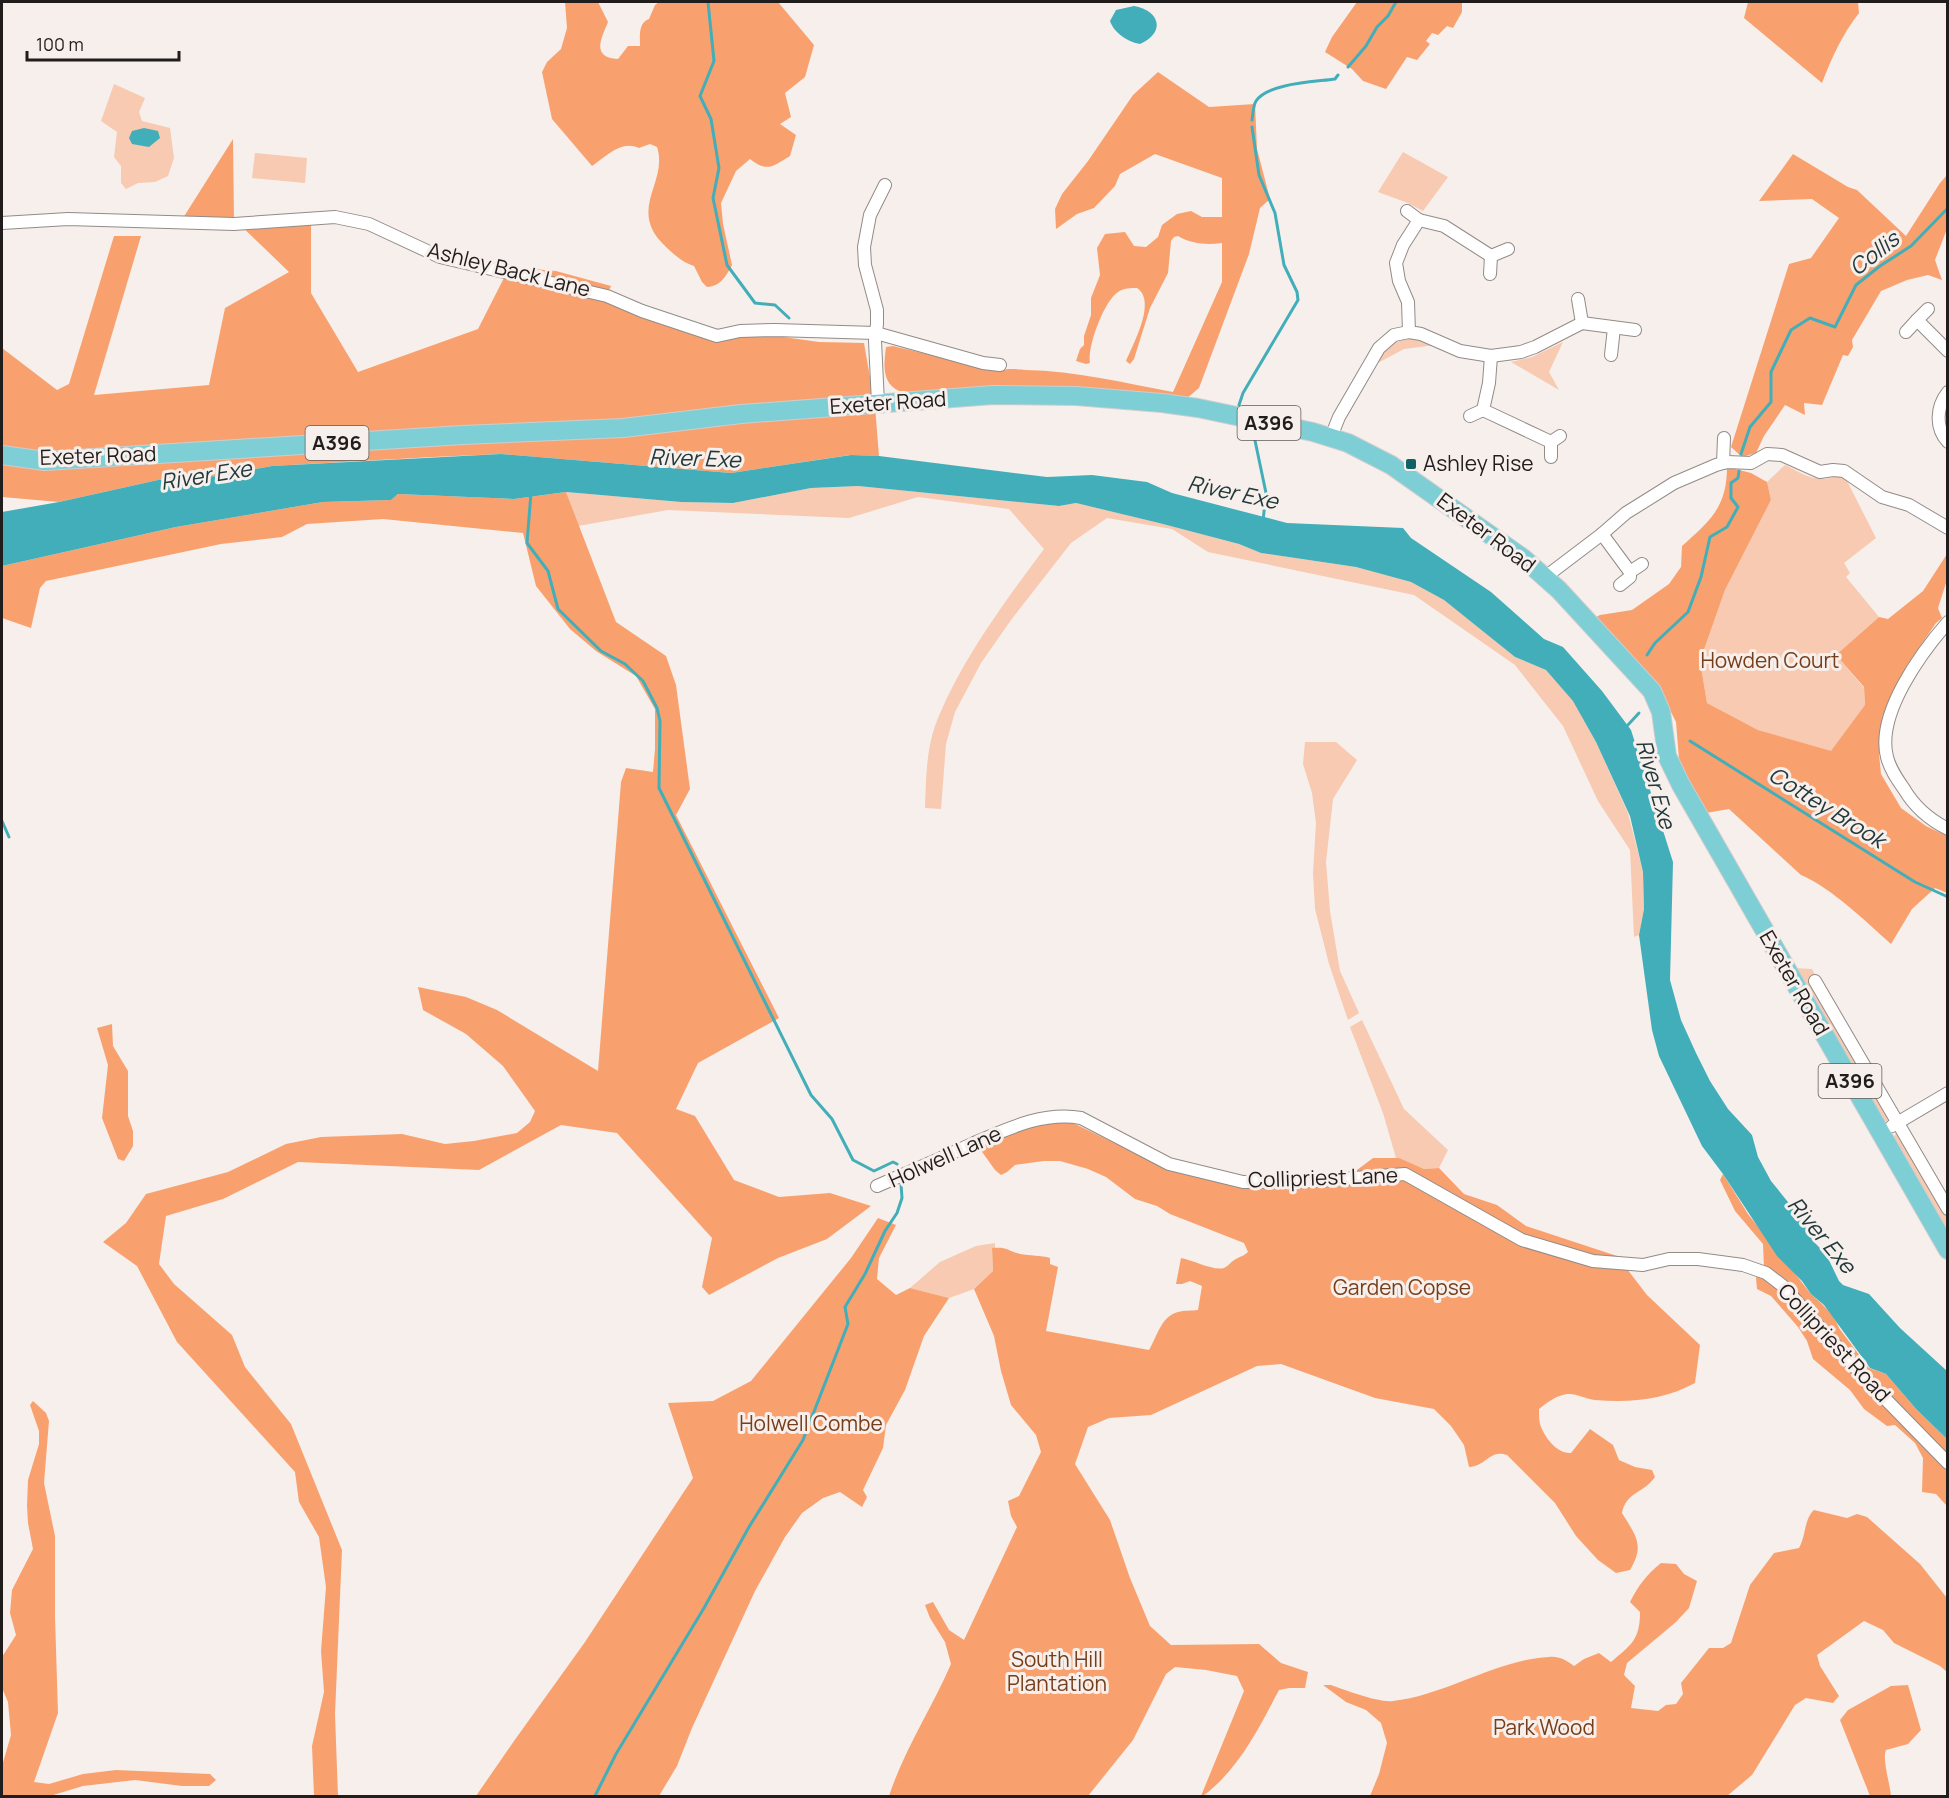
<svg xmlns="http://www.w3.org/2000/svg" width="1949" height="1798" viewBox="0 0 1949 1798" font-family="Manrope,sans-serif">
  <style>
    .green { fill: #f7cab1 }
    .forest { fill: #f8a16f }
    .water { fill: #42aeb9 }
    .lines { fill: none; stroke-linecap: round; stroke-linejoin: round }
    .stream { stroke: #42aeb9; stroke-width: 3 }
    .street-casing { stroke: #928b88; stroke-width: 14 }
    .primary-casing { stroke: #cecdcd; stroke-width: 20 }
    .street { stroke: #fff; stroke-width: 12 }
    .primary { stroke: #7eced6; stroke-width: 18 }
    .poi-dot { fill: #106168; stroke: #f7efeb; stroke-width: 2 }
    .labels { text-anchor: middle; stroke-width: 6; stroke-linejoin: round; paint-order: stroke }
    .shield { fill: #f7efeb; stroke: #605c5a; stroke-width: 1.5 }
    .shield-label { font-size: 20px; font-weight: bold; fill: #201d1c }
    .street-label { font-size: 21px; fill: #201d1c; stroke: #f7efeb }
    .poi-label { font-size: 21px; fill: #201d1c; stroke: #f7efeb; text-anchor: start }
    .park-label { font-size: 21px; fill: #763e1b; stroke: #f7efeb }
    .water-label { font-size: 22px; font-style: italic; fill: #21393c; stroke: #f7efeb }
  </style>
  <rect width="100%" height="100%" fill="#f7efeb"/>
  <g class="green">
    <polygon points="114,84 145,98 139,112 142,121 170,128 174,158 168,176 155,182 138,183 126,189 121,183 121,166 114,157 117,132 101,121"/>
    <polygon points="1403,152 1448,177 1423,211 1408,203 1378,192"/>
    <polygon points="255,153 307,158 305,183 252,178"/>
    <path d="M1416,337L1435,345L1404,349L1374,365C1385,348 1395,339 1416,337Z"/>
    <polygon points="1563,342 1549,372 1559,390 1511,362 1532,357"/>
    <path d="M1785,465C1796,470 1809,479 1822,479C1832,479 1836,474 1846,479L1876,538L1844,563L1850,573L1846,577L1879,617L1836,655L1864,688L1865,706L1831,752L1758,730L1707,703L1700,661L1725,590L1771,500L1767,482Z"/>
    <path d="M858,486L1059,506L1076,503L1159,523L1239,544L1261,553L1356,567L1411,582L1444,600L1515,657L1546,670L1573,700L1596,742L1628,813L1643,872L1644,909L1639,935L1634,937L1630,850L1598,801L1563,726L1515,665L1414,595L1208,552L1172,529L1107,518L1071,543L1011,620L981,663L955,712L946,744L941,809L925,808C926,781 926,752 935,726C959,663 1004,603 1044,549L1009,509L918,497L849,518L668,510L578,526L566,492L681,502L733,503L811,488Z"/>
    <polygon points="1305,742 1336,742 1357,760 1333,799 1326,862 1330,911 1340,971 1359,1013 1348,1020 1329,964 1315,909 1313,873 1316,823 1312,793 1303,764"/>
    <polygon points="1794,968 1812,969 1888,1117 1887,1121 1879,1120"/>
    <polygon points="1362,1020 1404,1109 1448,1150 1439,1168 1424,1169 1396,1158 1383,1113 1350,1027"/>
    <polygon points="1896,1133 1947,1217 1947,1240 1893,1139"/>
    <polygon points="995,1243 995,1248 992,1249 993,1271 974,1289 949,1298 910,1288 940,1262 976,1246"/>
  </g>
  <g class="forest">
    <path d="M565,2H598L608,22C601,39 591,57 618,59L628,46H640C640,36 638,23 649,19L655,5L659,2H778L814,45L805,77L785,93L791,117L780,124L796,135L790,156C773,166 768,173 750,159L736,171L721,203L723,224L732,265C726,276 721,286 707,287L702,282L694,266C682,262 676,256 667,248C625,210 669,183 657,147L650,144L639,148C621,140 607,156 592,166L552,119L542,72L547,62L561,49L567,28Z"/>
    <polygon points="1357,2 1462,2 1462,12 1453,28 1447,26 1438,35 1432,33 1426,41 1430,44 1417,60 1407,57 1386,89 1363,81 1352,69 1325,52 1332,37"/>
    <path d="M1748,2H1858L1859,13C1842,35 1832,57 1822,83L1744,18Z"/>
    <path d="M1158,72L1209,107L1255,104L1257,149L1270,199L1260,208L1249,254L1199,388L1186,399C1151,395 1116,390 1081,388C1040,385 999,388 958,390C944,391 911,397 899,391C881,383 884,363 886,347L893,346L998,371C1007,368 1016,369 1026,370C1075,371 1125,383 1173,392L1222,282V243C1207,245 1191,244 1178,236L1174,237L1171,241L1168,273L1150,308L1134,359L1130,364L1126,361C1133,344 1157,301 1137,288C1131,288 1123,288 1118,292C1104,301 1087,347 1090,363L1086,364L1076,361L1080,349L1084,345V336L1091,315V298L1100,275L1097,248L1105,234L1125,232L1134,246L1146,247L1158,237L1162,225L1177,214L1191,211L1202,217H1222V178L1155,154L1120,174L1115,186L1094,208L1077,214L1056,229L1055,209L1062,194L1088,161L1133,95Z"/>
    <polygon points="233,139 234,219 311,217 311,293 358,372 478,329 507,272 511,267 556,271 611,286 607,295 716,336 740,331 819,342 864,343 875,406 879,456 850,455 731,473 501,454 433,457 272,466 218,476 158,480 59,502 2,497 2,348 57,390 69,384 114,236 141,236 94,395 209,385 225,308 289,272 234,219 183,218"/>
    <polygon points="1793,154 1848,187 1857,190 1906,236 1940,183 1947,175 1947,229 1935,260 1942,280 1928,275 1907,280 1881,291 1852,340 1853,347 1848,356 1843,355 1822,405 1804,403 1805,415 1785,405 1764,436 1756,453 1742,457 1731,447 1789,264 1811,258 1839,218 1812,199 1759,201"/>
    <path d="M1727,467L1751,473L1767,482L1771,500L1725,590L1700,661L1707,703L1758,730L1831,751L1865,705L1864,687L1836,655L1879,617L1888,619L1923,591L1947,554V580L1938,608L1942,618L1936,623L1906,667L1885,717L1879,754L1881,774L1901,808L1926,826L1947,836V893L1935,888L1912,909L1891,944C1865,921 1833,889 1801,875L1729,809L1706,813L1680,771L1676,722L1661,692L1592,619L1600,615L1632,610L1669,584L1681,567L1682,546C1710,521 1727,507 1727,467Z"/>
    <polygon points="566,492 616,622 666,656 676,685 690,789 676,815 779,1018 698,1063 676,1109 695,1116 734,1180 779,1197 830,1193 871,1206 827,1239 778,1258 709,1295 702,1287 712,1238 617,1133 561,1125 479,1170 298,1162 223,1199 166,1216 159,1264 174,1284 232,1335 245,1367 291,1424 342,1550 335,1714 338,1796 314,1796 312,1746 324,1692 321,1651 326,1587 319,1537 299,1502 295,1472 177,1342 137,1266 103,1242 126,1223 146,1194 228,1172 286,1144 321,1137 402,1134 445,1144 474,1141 517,1133 530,1122 535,1111 503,1066 466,1034 423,1010 418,987 466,997 497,1010 598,1071 621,782 626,768 653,772 655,749 655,709 636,676 596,651 570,629 536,586 523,533 383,519 307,524 282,537 221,544 46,581 40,588 31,628 2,618 2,566 176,527 323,502 391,500 398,494 514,499"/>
    <polygon points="112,1024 113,1046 128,1071 128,1116 133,1131 133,1146 124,1161 118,1159 102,1118 108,1065 97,1028"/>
    <path d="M1069,1121L1168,1169L1261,1186L1356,1184L1357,1170L1373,1158H1399L1424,1169L1439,1168L1464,1194L1497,1205L1526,1226L1617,1256L1647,1295L1700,1345L1695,1383C1664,1400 1630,1403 1595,1400C1586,1399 1576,1393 1567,1394C1555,1396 1548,1402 1539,1409C1539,1414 1539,1420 1540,1424C1544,1437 1557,1454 1571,1453L1590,1429L1613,1445L1619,1460L1635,1467L1652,1470L1655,1477C1644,1493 1626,1492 1622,1513C1636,1536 1645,1545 1630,1570L1616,1573L1598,1560L1576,1536L1555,1503L1507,1455C1489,1449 1487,1466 1469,1467L1464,1445L1451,1426L1434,1409L1375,1398L1281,1364L1257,1366L1151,1415L1109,1418L1088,1427L1075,1464L1110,1520L1130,1578L1150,1626L1171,1645L1259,1644L1281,1663L1308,1672L1305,1688H1289L1279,1690C1258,1730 1239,1769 1203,1796H1201L1244,1691L1237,1676L1206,1670L1175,1667L1166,1674L1133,1740L1088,1796H889C904,1750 932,1708 951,1664L945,1642L930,1618L925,1605L933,1602L949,1630L964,1640L1017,1527L1011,1516L1008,1501L1019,1496L1041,1452L1036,1435L1011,1405L1001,1371L994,1336L974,1289L993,1271L992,1248C1009,1247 1005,1250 1020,1254C1030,1256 1041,1255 1050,1258V1264L1058,1267L1046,1331L1149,1350C1157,1337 1161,1316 1178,1312C1184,1310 1192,1311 1198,1310L1202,1286L1190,1281L1182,1284H1176L1181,1258C1193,1260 1213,1271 1224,1268C1229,1266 1231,1261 1236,1259C1241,1256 1244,1256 1248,1252L1244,1243L1170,1214L1157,1206L1135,1199L1106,1177L1088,1169L1060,1161H1044L1015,1165L1007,1172L1001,1175L995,1170L980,1149C1008,1133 1037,1123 1069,1121Z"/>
    <path d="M1723,1174L1748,1214L1811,1294C1822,1304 1834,1314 1839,1328L1869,1368L1886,1374L1917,1410L1947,1439V1506L1936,1494L1922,1492L1923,1458L1915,1443L1895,1425L1887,1426L1864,1409L1850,1390L1813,1359L1807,1341L1798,1327L1771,1296L1757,1289L1756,1278L1764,1267L1763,1244L1735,1211L1720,1180Z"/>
    <polygon points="878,1218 896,1225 879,1258 877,1279 896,1295 910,1288 949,1298 924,1336 905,1390 886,1425 883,1448 863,1490 867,1497 862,1507 840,1492 823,1498 802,1513 785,1537 755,1591 692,1728 677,1766 659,1796 476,1796 514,1741 585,1642 693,1478 668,1403 713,1401 751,1381 851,1258"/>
    <polygon points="33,1401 46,1413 49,1421 44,1483 55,1536 55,1617 58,1713 34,1782 49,1784 83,1774 116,1770 210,1774 216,1780 209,1786 182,1786 135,1780 83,1786 50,1796 2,1796 2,1766 11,1735 8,1702 2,1688 2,1657 16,1635 10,1613 12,1590 33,1549 28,1523 27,1506 28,1480 39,1444 39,1431 30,1405"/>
    <path d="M1814,1510L1847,1518L1857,1514L1867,1517L1920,1564L1947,1598V1672L1940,1666L1894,1643L1883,1630L1864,1621L1817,1655L1820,1666L1839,1696L1833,1703L1806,1698L1795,1705L1752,1775L1727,1796H1370L1379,1774L1387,1743L1381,1723L1366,1710L1346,1702L1323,1685H1331C1345,1690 1379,1703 1393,1701C1446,1695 1498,1659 1549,1657C1559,1656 1566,1660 1574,1666L1584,1659L1599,1653L1611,1662C1631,1645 1640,1640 1640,1612L1630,1602C1638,1586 1647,1574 1661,1563L1676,1564L1684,1574L1697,1581L1689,1608L1676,1622L1627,1663L1624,1675L1635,1686L1631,1708L1658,1711L1666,1705L1676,1704L1683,1694L1681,1683L1709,1648H1723L1731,1643L1750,1585L1774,1553L1799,1548C1806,1536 1804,1519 1814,1510Z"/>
    <path d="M1908,1685L1921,1730L1908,1744L1886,1750C1882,1759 1890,1784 1891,1796H1870L1840,1720L1848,1710L1891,1686Z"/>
  </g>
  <g class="water">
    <path d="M1134,6C1160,11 1166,32 1140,44C1128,42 1114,33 1110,21L1116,10Z"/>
    <polygon points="144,128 158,131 160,138 149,147 132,144 129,138 132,131"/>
    <polygon points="501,454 731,473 851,455 879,456 1047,477 1092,475 1147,482 1172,493 1287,523 1403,528 1411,538 1491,592 1544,639 1563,647 1602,691 1631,730 1673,862 1670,980 1681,1020 1696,1053 1710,1081 1728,1109 1752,1135 1758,1157 1771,1181 1805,1223 1815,1243 1826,1254 1839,1281 1843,1285 1869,1294 1900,1328 1947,1371 1947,1439 1917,1410 1886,1374 1870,1368 1824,1305 1811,1294 1802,1281 1777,1256 1723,1174 1702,1146 1659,1056 1652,1030 1639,935 1644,909 1643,872 1630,816 1596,742 1573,701 1546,670 1515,657 1444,600 1411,582 1356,567 1261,553 1239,544 1159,523 1076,503 1059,506 858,486 811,488 733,503 681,502 566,492 514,499 398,494 391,500 323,502 176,527 2,566 2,512 59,502 158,480 218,476 272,466"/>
  </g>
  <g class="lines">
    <g class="stream">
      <polyline points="708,2 714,61 700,96 711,119 719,168 713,198 727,265 755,303 775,305 789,318"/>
      <polyline points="1348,67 1366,46 1377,27 1388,16 1396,2"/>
      <path d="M1252,120C1253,114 1253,106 1256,101C1268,83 1315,82 1335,79L1338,75"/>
      <polyline points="1239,405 1243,393 1298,300 1297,292 1284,265 1275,213 1259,175 1252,127"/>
      <polyline points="1253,431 1266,493 1263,521"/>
      <polyline points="1741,454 1750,427 1771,402 1771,372 1791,330 1810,318 1835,327 1856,285 1880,266 1911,246 1948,208"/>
      <polyline points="531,493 527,543 548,571 558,609 601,651 625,664 643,681 657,708 660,721 659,788 811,1095 832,1119 853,1160 874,1171 893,1162 897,1164"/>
      <polyline points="1647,655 1655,643 1688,612 1701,577 1710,537 1727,527 1738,507 1731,498 1731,483 1738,478 1739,471"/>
      <polyline points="1626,727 1639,713"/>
      <polyline points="1690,741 1915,882 1948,897"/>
      <polyline points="2,821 9,837"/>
      <polyline points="595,1796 616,1754 704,1608 749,1527 803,1440 848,1324 845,1307 865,1274 885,1231 897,1213 902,1198 901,1184"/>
    </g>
    <g class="street-casing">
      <g id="street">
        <polyline points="1407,211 1419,220 1403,245 1396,263 1399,281 1408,302 1409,332"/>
        <polyline points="1419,220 1444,226 1491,256 1508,249"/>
        <polyline points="2,223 68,219 234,224 335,217 369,224 440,257 607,296 642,311 717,336 740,331 775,330 876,333 983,363 1000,365"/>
        <polyline points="1490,274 1491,256"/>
        <polyline points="1578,299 1582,323"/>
        <polyline points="1917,320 1928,309"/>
        <polyline points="1906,332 1917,320 1948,351"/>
        <polyline points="1611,355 1614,328"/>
        <polyline points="1491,356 1489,383 1483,410 1551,442"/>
        <path d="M1948,392C1936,407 1935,428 1948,442"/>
        <polyline points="878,403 875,341 877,324 877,310 865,265 864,247 870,215 885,185"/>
        <polyline points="1470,416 1483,410"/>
        <polyline points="1331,437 1339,417 1379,348 1394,335 1409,332 1421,334 1460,351 1491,356 1521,352 1535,347 1582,323 1635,330"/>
        <polyline points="1551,457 1551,442 1560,436"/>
        <polyline points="1723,463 1724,438"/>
        <polyline points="1602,534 1630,572"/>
        <polyline points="1544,578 1602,534 1626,513 1674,483 1716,465 1727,462 1751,463 1767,454 1782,455 1820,472 1833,470 1844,471 1882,497 1909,505 1948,528"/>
        <polyline points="1620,585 1630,577 1630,572 1642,564"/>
        <path d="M1948,622C1921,653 1876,714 1887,757C1890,769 1897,779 1904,789C1914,806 1930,820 1948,829"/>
        <polyline points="1815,981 1948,1209"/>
        <polyline points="1892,1126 1948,1093"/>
        <path d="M877,1186C909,1172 942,1158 974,1143C1007,1129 1044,1111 1081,1118L1169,1164L1243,1182L1317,1181L1405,1174L1522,1240L1593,1261L1643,1265L1669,1259H1698L1743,1265L1766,1273L1783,1286L1861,1374L1948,1463"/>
      </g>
    </g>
    <g class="primary-casing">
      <polyline id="primary" points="2,455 45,461 463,435 623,428 741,414 993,395 1076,396 1162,403 1198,408 1313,432 1348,443 1391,465 1523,558 1559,590 1652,691 1661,712 1667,756 1681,785 1948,1250"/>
    </g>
    <use href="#street" class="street"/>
    <use href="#primary" class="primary"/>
  </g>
  <rect class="poi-dot" x="1405" y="458" width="12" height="12" rx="3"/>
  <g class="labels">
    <g class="shield">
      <rect x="1237.5" y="406" width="63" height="34" rx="4.5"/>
      <rect x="305.5" y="426" width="63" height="34" rx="4.5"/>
      <rect x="1818.5" y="1064" width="63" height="34" rx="4.5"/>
    </g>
    <g class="shield-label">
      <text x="1269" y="430">A396</text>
      <text x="337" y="450">A396</text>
      <text x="1850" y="1088">A396</text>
    </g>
    <g class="street-label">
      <text transform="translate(509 270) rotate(14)" y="7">Ashley Back Lane</text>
      <text transform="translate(888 403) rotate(-4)" y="7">Exeter Road</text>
      <text transform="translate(98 456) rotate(-2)" y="7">Exeter Road</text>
      <text transform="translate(1486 533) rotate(37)" y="7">Exeter Road</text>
      <text transform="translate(1794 983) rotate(60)" y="7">Exeter Road</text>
      <text transform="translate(945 1157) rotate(-24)" y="7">Holwell Lane</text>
      <text transform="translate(1323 1178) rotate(-2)" y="7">Collipriest Lane</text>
      <text transform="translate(1834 1343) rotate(47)" y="7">Collipriest Road</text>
    </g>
    <g class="poi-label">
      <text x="1423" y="471">Ashley Rise</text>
    </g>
    <g class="park-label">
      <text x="1770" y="668">Howden Court</text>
      <text x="1402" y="1295">Garden Copse</text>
      <text x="811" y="1431">Holwell Combe</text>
      <text x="1057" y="1667">South Hill<tspan x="1057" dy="24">Plantation</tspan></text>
      <text x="1544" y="1735">Park Wood</text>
    </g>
    <g class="water-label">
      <text transform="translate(1874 253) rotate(-38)" y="8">Collis</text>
      <text transform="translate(695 458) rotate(2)" y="8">River Exe</text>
      <text transform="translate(206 475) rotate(-9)" y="8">River Exe</text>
      <text transform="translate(1233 492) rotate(12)" y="8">River Exe</text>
      <text transform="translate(1656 784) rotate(74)" y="8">River Exe</text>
      <text transform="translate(1827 807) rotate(32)" y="8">Cottey Brook</text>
      <text transform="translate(1822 1235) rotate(50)" y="8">River Exe</text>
    </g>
  </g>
  <rect width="1949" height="1798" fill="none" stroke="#201d1c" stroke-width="6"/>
  <path d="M27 51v9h152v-9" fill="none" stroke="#201d1c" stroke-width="3"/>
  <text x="36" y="51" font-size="18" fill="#201d1c" stroke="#f7efeb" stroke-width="4.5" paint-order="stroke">100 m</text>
</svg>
